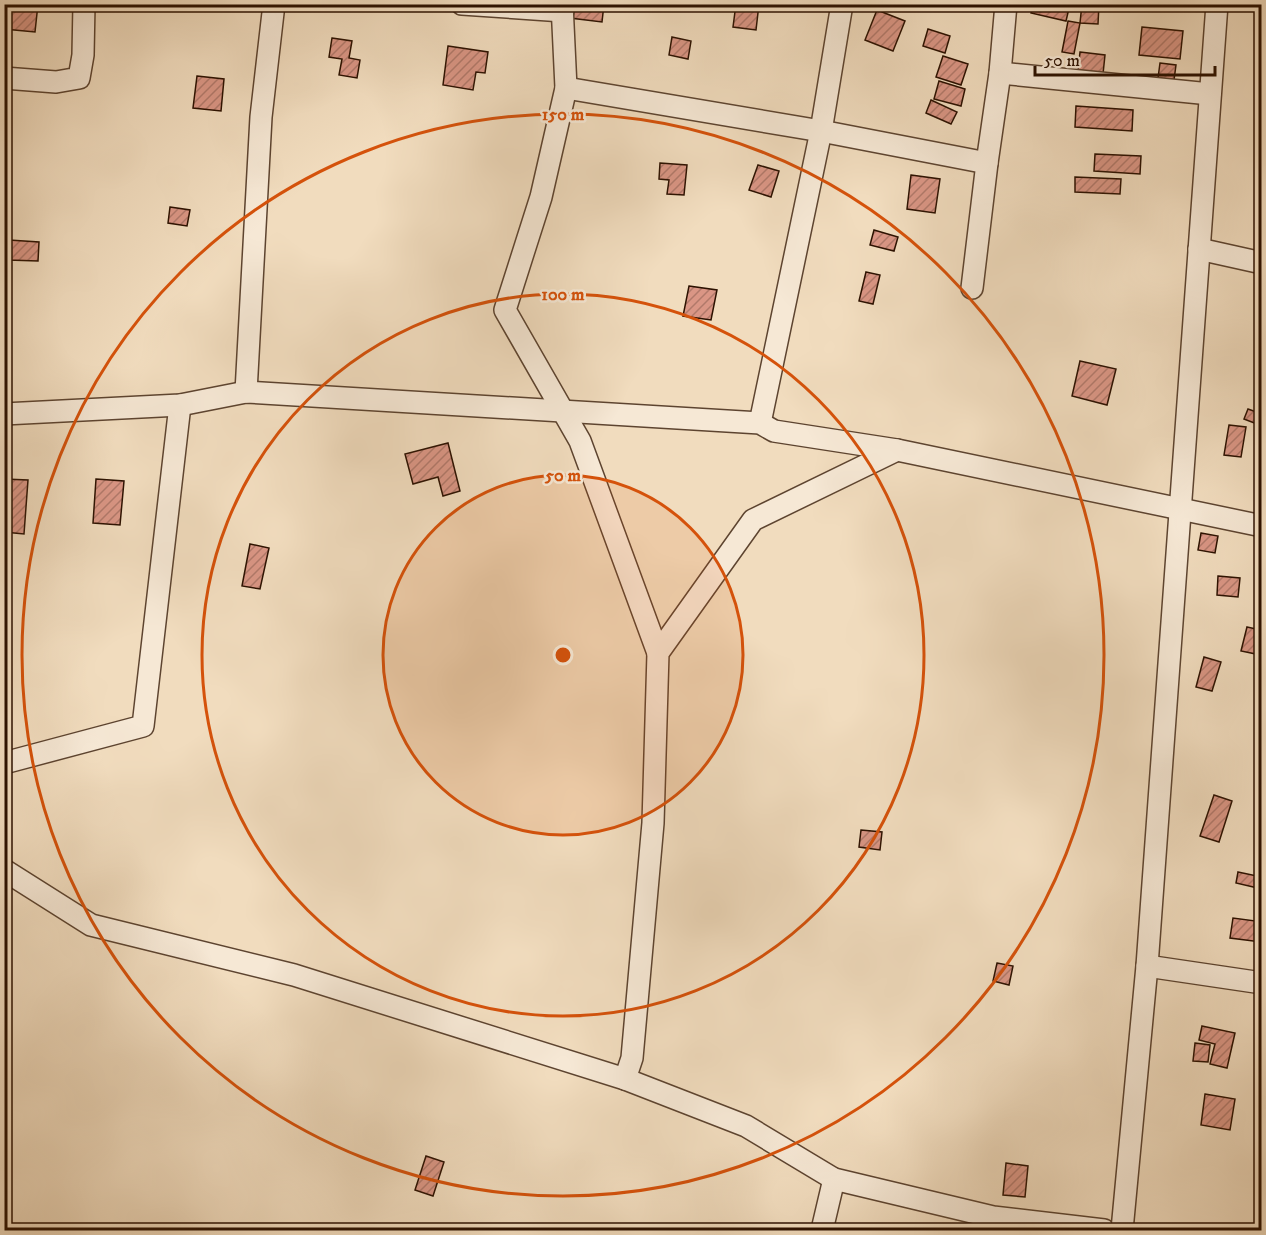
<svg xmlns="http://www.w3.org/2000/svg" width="1266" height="1235" viewBox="0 0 1266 1235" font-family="'IM FELL DW Pica',serif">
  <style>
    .building { fill: url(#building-hatch); stroke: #2c1100; stroke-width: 1.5 }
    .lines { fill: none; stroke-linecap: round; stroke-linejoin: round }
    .minor-casing { stroke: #5d4430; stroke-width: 24 }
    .minor { stroke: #f6e8d5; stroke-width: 21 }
    .ring { fill: none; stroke: #d5520b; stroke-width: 3 }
    .centre { fill: #d5520b; stroke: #f6e8d5; stroke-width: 3 }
    .ring-label { font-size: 18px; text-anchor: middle; font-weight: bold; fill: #d5520b; stroke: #f6e8d5; stroke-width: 5; stroke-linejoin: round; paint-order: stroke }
  </style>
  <defs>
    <pattern id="building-hatch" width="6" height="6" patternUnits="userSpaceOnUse" patternTransform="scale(1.5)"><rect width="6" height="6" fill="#da9685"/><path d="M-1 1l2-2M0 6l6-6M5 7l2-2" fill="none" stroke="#b1796a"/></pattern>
  </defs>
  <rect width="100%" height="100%" fill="#f1dcbe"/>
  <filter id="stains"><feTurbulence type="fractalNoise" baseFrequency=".00333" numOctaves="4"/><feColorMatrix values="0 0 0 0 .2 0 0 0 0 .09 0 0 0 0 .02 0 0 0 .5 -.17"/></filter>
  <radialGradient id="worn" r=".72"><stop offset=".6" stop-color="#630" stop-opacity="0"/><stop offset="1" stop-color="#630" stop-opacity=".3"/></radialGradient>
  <g class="building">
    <polygon points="4,4 38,4 35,32 4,29"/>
    <polygon points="571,4 604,4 602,22 570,18"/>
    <polygon points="736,4 759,4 756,30 733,27"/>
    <polygon points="1033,4 1070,4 1066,21 1031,13"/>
    <polygon points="1082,4 1099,4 1098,24 1080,23"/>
    <polygon points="877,10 905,21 893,51 865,40"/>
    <polygon points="1068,21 1080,23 1074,54 1062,52"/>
    <polygon points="1142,27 1183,31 1180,59 1139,55"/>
    <polygon points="928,29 950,36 945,53 923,46"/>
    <polygon points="672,37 691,41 688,59 669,55"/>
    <polygon points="332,38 352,41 349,58 360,60 357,78 339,75 342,59 329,57"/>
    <polygon points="448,46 488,52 485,73 476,72 473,90 443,85"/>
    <polygon points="1080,52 1105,55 1103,74 1078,71"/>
    <polygon points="943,56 968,64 961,85 936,77"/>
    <polygon points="1160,63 1176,65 1174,80 1158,78"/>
    <polygon points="197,76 224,79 221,111 193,108"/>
    <polygon points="939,81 965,89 961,106 934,99"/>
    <polygon points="931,100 957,112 951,124 926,113"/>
    <polygon points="1076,106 1133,110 1132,131 1075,127"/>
    <polygon points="1095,154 1141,156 1140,174 1094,171"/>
    <polygon points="660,163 687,165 684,195 667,194 669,180 659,179"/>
    <polygon points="758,165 779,171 771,197 749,190"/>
    <polygon points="911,175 940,179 935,213 907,209"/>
    <polygon points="1075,177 1121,179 1120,194 1075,192"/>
    <polygon points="170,207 190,210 187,226 168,223"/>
    <polygon points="874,230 898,237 894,251 870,245"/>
    <polygon points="9,240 39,242 38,261 8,260"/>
    <polygon points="866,272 880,275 873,304 859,301"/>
    <polygon points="689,286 717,290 711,320 683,316"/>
    <polygon points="1080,361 1116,369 1107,405 1072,396"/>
    <polygon points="1248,409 1262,414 1262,426 1244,419"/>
    <polygon points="1229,425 1246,427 1241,457 1224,455"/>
    <polygon points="448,443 460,491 443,496 438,477 413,484 405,454"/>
    <polygon points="4,479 28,480 24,534 4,532"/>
    <polygon points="96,479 124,481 120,525 93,523"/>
    <polygon points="1201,533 1218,536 1215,553 1198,550"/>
    <polygon points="250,544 269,548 260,589 242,586"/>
    <polygon points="1218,576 1240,578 1238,597 1217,595"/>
    <polygon points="1247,627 1261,630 1256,654 1241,651"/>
    <polygon points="1204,657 1221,662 1212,691 1196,687"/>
    <polygon points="1214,795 1232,801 1219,842 1200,836"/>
    <polygon points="861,830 882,832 880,850 859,847"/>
    <polygon points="1238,872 1262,877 1262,889 1236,883"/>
    <polygon points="1259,892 1262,892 1261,942 1230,938 1233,918 1255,921"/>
    <polygon points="997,963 1013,966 1009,985 993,981"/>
    <polygon points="1202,1026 1235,1033 1227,1068 1210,1064 1215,1044 1199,1040"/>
    <polygon points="1195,1043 1210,1045 1208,1062 1193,1061"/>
    <polygon points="1205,1094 1235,1099 1230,1130 1201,1125"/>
    <polygon points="426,1156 444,1162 433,1196 415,1190"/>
    <polygon points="1006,1163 1028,1166 1025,1197 1003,1195"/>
  </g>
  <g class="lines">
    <g class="minor-casing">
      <g id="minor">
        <polyline points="462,4 563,11"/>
        <polyline points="562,4 566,88 541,197 505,310 580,441 658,653"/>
        <polyline points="1000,73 1210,94"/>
        <polyline points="4,78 56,82 79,78 83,55 84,4"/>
        <polyline points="566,88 821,131 987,163"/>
        <polyline points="1199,249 1262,263"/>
        <polyline points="972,288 987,163 1000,73 1006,4"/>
        <polyline points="246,392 261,117 274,4"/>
        <polyline points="4,414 180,405 246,392 760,423 774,431 897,450 1262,526"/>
        <polyline points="760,423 821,131 842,4"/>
        <polyline points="4,763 143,726 180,405"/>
        <polyline points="4,870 91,925 294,975 625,1079 746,1126 834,1179 993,1217 1104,1230"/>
        <polyline points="1147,966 1262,983"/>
        <polyline points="625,1079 632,1058 653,823 658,653 753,520 897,450"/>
        <polyline points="822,1230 834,1179"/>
        <polyline points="1122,1230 1147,966 1217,4"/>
      </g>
    </g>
    <use href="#minor" class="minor"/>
  </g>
  <circle cx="563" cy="655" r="180" fill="#d5520b" fill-opacity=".12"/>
  <g class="ring">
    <circle cx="563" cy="655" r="180"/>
    <circle cx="563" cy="655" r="361"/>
    <circle cx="563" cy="655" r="541"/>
  </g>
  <circle cx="563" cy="655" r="9" class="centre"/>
  <g class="ring-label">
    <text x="563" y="120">150 m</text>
    <text x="563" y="300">100 m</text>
    <text x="563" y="481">50 m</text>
  </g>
  <rect width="1266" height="1235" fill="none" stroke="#f1dcbe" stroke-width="24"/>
  <rect x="6" y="6" width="1254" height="1223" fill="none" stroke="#2c1100" stroke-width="3"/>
  <rect x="12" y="12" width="1242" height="1211" fill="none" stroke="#2c1100" stroke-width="1.5"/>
  <path d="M1035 66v9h180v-9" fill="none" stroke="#2c1100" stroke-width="3"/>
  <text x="1044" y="66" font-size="18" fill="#2c1100" stroke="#f6e8d5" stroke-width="4.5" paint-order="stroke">50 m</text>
  <rect width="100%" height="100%" filter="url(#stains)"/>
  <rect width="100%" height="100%" fill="url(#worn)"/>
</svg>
